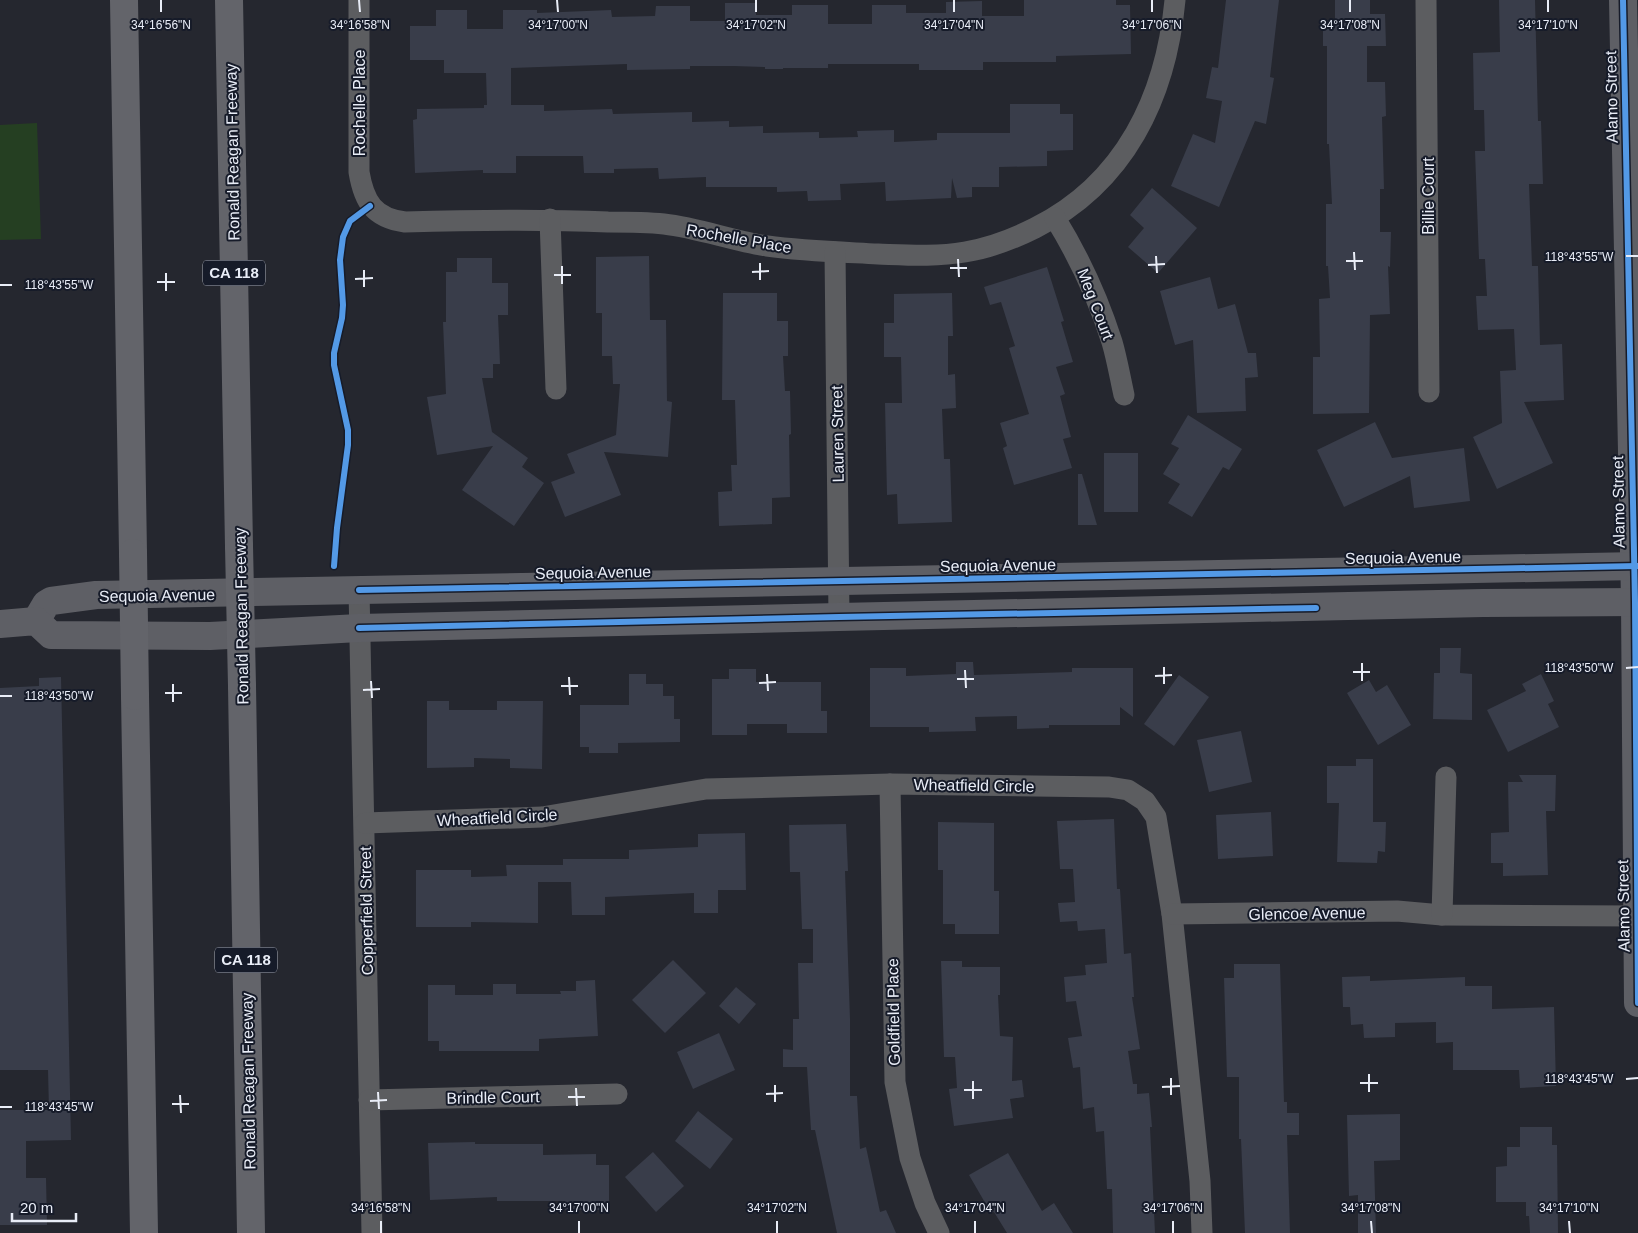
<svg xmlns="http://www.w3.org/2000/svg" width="1638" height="1233" viewBox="0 0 1638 1233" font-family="Helvetica,sans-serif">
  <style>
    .green { fill: #253f22 }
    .building { fill: #393d4a }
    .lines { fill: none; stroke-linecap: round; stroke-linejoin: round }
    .minor { stroke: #5c5d60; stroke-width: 21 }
    .secondary { stroke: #5e5f65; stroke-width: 28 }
    .motorway { stroke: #63646a; stroke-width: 28 }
    .motorway-bridge { stroke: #63646a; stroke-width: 28 }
    .cycleway-casing { stroke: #161b29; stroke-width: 9 }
    .cycleway { stroke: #5399e6; stroke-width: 6 }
    .ticks { fill: none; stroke: #e9edf7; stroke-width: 2 }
    .labels { text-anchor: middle; stroke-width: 4; stroke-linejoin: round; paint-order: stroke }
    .shield { fill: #161b29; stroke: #aaaeb9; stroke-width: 1 }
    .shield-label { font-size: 15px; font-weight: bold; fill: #e9edf7 }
    .street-label { font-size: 16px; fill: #e9edf7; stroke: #161b29 }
    .ticks-label { font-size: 12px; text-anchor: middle; fill: #e9edf7; stroke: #161b29; stroke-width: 4; stroke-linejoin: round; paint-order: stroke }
  </style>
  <rect width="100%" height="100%" fill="#25272f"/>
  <polygon class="green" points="37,123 41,239 0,240 0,125"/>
  <g class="building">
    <polygon points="1024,0 1116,0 1116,5 1130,5 1131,54 1056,56 1056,62 983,62 983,70 919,70 919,64 828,64 828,68 783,68 783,69 765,69 765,67 734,66 690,66 690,69 627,70 627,64 511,68 511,105 544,105 544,111 612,109 613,114 692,112 692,122 729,121 729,127 763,126 763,133 819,132 819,138 858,137 857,131 894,130 894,142 937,140 937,133 1010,133 1010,104 1060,104 1060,114 1073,114 1073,150 1047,151 1047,166 999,167 999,187 972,187 972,197 957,198 952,178 951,198 886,201 885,182 840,184 841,200 808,201 807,191 777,192 777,187 706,187 706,177 659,179 658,168 614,169 614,173 584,173 583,156 516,156 516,173 483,173 483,170 415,173 413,120 417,119 417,109 484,108 484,105 487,105 486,73 444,73 444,60 410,60 410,26 436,26 436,10 467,10 467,29 503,29 503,10 537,10 537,13 611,10 612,17 655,16 656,6 690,6 690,21 725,21 725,3 756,3 756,15 792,15 792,5 828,5 828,24 872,24 872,5 906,5 906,13 946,13 946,2 982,1 982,16 1024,16"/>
    <polygon points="1226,0 1279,0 1270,77 1274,78 1266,124 1255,121 1219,207 1171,186 1193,134 1215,143 1222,101 1206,98 1212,67 1218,68"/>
    <polygon points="1335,0 1370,0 1370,14 1385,14 1386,46 1367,46 1367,82 1385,82 1386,116 1382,117 1384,189 1380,189 1380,232 1391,232 1390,267 1388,266 1390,314 1370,315 1369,413 1313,414 1313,357 1320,357 1319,299 1330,298 1328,266 1326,266 1326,204 1332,204 1329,144 1327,144 1327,46 1323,46 1323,23 1335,23"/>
    <polygon points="1499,0 1535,0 1538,121 1541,121 1543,184 1529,184 1532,266 1538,266 1540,345 1562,344 1564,400 1524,402 1553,463 1497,489 1473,437 1502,423 1500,371 1516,370 1514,329 1478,330 1476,296 1487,296 1485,259 1479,259 1475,151 1485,151 1484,110 1474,110 1473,53 1500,52"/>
    <polygon points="1152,188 1197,228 1158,273 1128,247 1144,228 1130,215"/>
    <polygon points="649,256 650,320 666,320 667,401 672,402 668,457 604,452 621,495 565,517 551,482 575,473 567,454 616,435 620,384 613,384 612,356 602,356 602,313 596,313 596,257"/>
    <polygon points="457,258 492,258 492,283 508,283 508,315 498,315 500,364 493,364 493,378 482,378 492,432 528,458 522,467 544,483 514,526 462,490 493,446 437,455 427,397 446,394 443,322 446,322 446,272 457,272"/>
    <polygon points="1047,267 1064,321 1061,322 1073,362 1056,367 1065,394 1060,396 1071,437 1063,439 1072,468 1014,485 1003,448 1007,446 1000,423 1029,414 1009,348 1015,346 1001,302 990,305 984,287"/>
    <polygon points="1210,277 1218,309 1235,304 1248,353 1256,353 1258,377 1245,378 1246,411 1197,413 1193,340 1175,345 1160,291"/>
    <polygon points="723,293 777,293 777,321 788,321 788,356 783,356 785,391 790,391 791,434 789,435 790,497 772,498 772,524 719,526 718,492 732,491 731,465 737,465 735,400 722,400"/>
    <polygon points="952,293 953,336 948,336 948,375 955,374 956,408 942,409 944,459 950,459 952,522 898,524 897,494 887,495 885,403 902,403 901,357 884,357 884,323 894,323 894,294"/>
    <polygon points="1188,415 1242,449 1229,470 1223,467 1192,517 1168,503 1180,484 1163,474 1179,448 1171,444"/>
    <polygon points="1375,422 1392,458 1464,448 1470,501 1414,508 1410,476 1344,507 1317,450"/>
    <rect x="1104" y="453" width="34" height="59"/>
    <polygon points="1078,474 1082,474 1097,525 1078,525"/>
    <polygon points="1440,648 1461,648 1460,673 1472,674 1472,720 1433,719 1434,673 1440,673"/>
    <polygon points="956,662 973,662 974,675 1072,672 1072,668 1133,668 1133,717 1120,707 1120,725 1049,725 1049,728 1017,729 1017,716 975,717 976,731 929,732 929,727 870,727 870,668 906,668 906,676 956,674"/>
    <polygon points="729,669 756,669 756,682 821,682 821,711 827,711 827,733 787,733 787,724 747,724 747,735 712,735 712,679 729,679"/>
    <polygon points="629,674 646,674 646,684 663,684 663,696 674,696 674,719 680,719 680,742 618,743 618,753 589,753 589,747 580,747 580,705 629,705"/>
    <polygon points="1541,674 1554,701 1548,704 1559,727 1508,752 1487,710 1526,691 1522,684"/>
    <polygon points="1179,675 1209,697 1174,746 1144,724"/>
    <polygon points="61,677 71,1140 26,1141 26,1178 46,1178 47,1225 0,1225 0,1110 49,1110 48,1070 0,1070 0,688 39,686 39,678"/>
    <polygon points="1369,680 1376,692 1387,685 1411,725 1378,745 1347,693"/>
    <polygon points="427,701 449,701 449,710 497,710 497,701 543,701 542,769 510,768 510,759 474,758 474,767 427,768"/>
    <polygon points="1241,731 1252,782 1209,792 1197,740"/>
    <polygon points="1356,759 1373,759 1373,822 1386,822 1385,852 1378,851 1377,863 1337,862 1339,803 1327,803 1327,766 1356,766"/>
    <polygon points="1519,775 1556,775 1555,811 1546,811 1548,875 1503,876 1503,863 1491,863 1491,833 1509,832 1508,782 1523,782"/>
    <polygon points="1271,812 1273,856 1218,859 1216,815"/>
    <polygon points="1114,819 1117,889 1120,889 1124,954 1131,953 1134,997 1132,997 1140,1049 1128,1051 1133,1084 1137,1084 1137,1094 1149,1093 1152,1127 1150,1127 1155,1233 1113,1233 1112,1189 1107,1189 1104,1131 1096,1132 1094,1107 1083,1109 1080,1067 1073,1068 1068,1038 1082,1036 1076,1001 1066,1002 1064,977 1086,975 1085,965 1107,963 1105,929 1078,931 1077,921 1060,922 1058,903 1075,902 1073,869 1060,869 1057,821"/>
    <polygon points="938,822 994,823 994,891 999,891 999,934 955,934 955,924 943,924 943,870 938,870"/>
    <polygon points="846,824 848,871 845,871 850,1019 850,1096 857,1096 860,1149 866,1147 880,1212 886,1210 896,1233 837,1233 815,1130 811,1130 807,1067 783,1067 783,1049 793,1050 793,1019 799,1019 798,963 813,963 813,929 802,929 800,872 790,872 789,825"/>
    <polygon points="745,833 746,890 718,890 718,913 694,913 694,893 605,897 605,915 572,915 571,882 538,882 538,923 471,922 471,927 416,927 416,870 471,870 471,877 507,876 506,865 563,865 563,859 629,859 629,850 698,847 698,834"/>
    <polygon points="673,960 706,993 665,1033 632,1000"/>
    <polygon points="941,961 962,961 962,967 1000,967 1000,995 998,995 1000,1036 1013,1037 1012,1081 1022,1080 1024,1097 1010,1099 1013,1118 954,1126 949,1089 957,1088 955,1057 944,1057"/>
    <polygon points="1234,964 1280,964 1284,1102 1287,1102 1287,1113 1299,1113 1299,1135 1287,1135 1290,1233 1245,1233 1241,1139 1239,1139 1239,1077 1227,1077 1224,978 1234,978"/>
    <polygon points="1370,976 1370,981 1465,977 1465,986 1492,986 1492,1009 1554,1007 1556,1086 1520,1088 1519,1070 1453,1070 1453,1042 1436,1043 1436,1022 1395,1023 1395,1037 1364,1038 1363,1024 1351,1025 1350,1007 1343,1007 1342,977"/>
    <polygon points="595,980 598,1036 539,1039 539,1051 439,1051 439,1041 428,1041 428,985 455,985 455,995 493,995 493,984 516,984 516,994 561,994 560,991 576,991 576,981"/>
    <polygon points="736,987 756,1004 739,1024 719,1006"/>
    <polygon points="719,1033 735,1070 693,1089 677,1052"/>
    <polygon points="698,1111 733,1139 710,1169 675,1141"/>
    <polygon points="1400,1114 1400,1160 1374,1161 1376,1233 1358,1233 1358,1195 1349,1196 1347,1115"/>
    <polygon points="1520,1127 1552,1127 1552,1145 1557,1145 1558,1233 1530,1233 1529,1216 1526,1216 1526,1202 1496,1202 1496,1167 1507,1166 1507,1147 1520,1147"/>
    <polygon points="475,1142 475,1144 543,1144 543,1155 596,1154 596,1165 609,1165 609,1210 565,1210 565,1201 497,1201 497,1197 430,1200 428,1143"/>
    <polygon points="653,1152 684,1186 656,1212 625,1177"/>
    <polygon points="1008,1153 1042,1211 1054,1203 1073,1233 1007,1233 994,1212 991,1213 969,1175"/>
  </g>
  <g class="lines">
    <g class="minor">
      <path d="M359,0V172C364,202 374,218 405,222C473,220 541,219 608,222C627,222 645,222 664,224C699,228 733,241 767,246C804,251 841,252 878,254C907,255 936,257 965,252C990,248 1013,239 1035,228C1125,183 1166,97 1175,0"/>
      <polyline points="1426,0 1429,392"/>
      <path d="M1055,218C1079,257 1098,298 1112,342C1117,359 1120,377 1124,395"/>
      <polyline points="550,219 556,389"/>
      <polyline points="835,252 839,617"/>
      <polyline points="359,590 372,1233"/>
      <polyline points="890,784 895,1082 910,1158 925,1203 939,1233"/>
      <polyline points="365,823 542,817 706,789 890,784 1109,787 1128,790 1145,801 1156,817 1172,914 1200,1181 1202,1233"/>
      <polyline points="1172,914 1397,911 1442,915 1636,916"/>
      <polyline points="1442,915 1446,777"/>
      <polyline points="369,1100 617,1094"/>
    </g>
    <g class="secondary">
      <polyline points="1623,0 1635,602 1638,1003"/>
      <polyline points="36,621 46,604 51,601 96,595 1638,566"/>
      <polyline points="0,624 36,621 51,635 210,636 359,628 839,617 1483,603 1638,602"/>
    </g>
    <g class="motorway">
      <polyline points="124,0 133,553"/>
      <polyline points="229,0 239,546"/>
      <polyline points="242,686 251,1233"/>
      <polyline points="135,696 144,1233"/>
    </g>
    <g class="motorway-bridge">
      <polyline points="239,546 242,686"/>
      <polyline points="133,553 135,696"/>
    </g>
    <g class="cycleway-casing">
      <g id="cycleway">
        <polyline points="1623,0 1635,602 1638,1003"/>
        <polyline points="334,566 337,528 348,445 348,430 334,365 334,353 342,318 343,305 340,260 343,237 350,221 370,206"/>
        <polyline points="359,590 1638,566"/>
        <polyline points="359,628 839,617 1316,608"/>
      </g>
    </g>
    <use href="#cycleway" class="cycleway"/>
  </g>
  <path class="ticks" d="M161,0V12M359,0L360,12M557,0L558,12M756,0V12M954,0V12M1152,0V12M1350,0V12M1548,0V12M1354,252L1355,270M1156,256L1157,273M1626,256H1638M958,259L959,277M1346,261H1363M760,263V280M1148,265L1165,264M562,266V284M950,268H967M364,270V287M752,272L769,271M166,273V291M554,275H571M355,279L373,278M157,282H175M0,285H12M1362,663V681M1164,667V684M1626,668L1638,667M965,670L966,688M1353,672H1370M767,674L768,691M1155,676L1172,675M569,677L570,695M957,679H974M371,681L372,698M759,683L776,682M173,684V702M561,686H578M363,690L380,689M165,693H182M0,696H12M1369,1074V1092M1171,1078V1095M1626,1079L1638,1078M973,1081V1099M1360,1083H1378M775,1085V1102M1162,1087L1180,1086M576,1088L577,1106M964,1090H982M378,1092L379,1109M766,1094L783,1093M180,1095L181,1113M568,1097H585M370,1101L387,1100M172,1104H189M0,1107H12M381,1221V1233M579,1221V1233M777,1221V1233M975,1221V1233M1173,1221V1233M1371,1221L1372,1233M1569,1221L1570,1233"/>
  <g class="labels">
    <g class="shield">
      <rect x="203" y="260.5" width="62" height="25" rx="4"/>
      <rect x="215" y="947.5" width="62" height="25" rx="4"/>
    </g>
    <g class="shield-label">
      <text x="234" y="278">CA 118</text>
      <text x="246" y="965">CA 118</text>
    </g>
    <g class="street-label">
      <text transform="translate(1611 97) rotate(-91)" y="6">Alamo Street</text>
      <text transform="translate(359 103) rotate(-90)" y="6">Rochelle Place</text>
      <text transform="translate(232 152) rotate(-91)" y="6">Ronald Reagan Freeway</text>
      <text transform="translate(1428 196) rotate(-90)" y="6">Billie Court</text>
      <text transform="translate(739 238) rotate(10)" y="6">Rochelle Place</text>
      <text transform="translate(1096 304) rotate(69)" y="6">Meg Court</text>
      <text transform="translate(837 434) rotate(-91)" y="6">Lauren Street</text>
      <text transform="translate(1618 502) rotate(-91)" y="6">Alamo Street</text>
      <text transform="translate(1403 557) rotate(-1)" y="6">Sequoia Avenue</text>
      <text transform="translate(998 565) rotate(-1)" y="6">Sequoia Avenue</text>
      <text transform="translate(593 572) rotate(-1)" y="6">Sequoia Avenue</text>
      <text transform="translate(157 595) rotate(-1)" y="6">Sequoia Avenue</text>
      <text transform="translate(241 616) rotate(-91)" y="6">Ronald Reagan Freeway</text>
      <text transform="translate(974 785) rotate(1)" y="6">Wheatfield Circle</text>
      <text transform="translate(497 817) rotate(-3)" y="6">Wheatfield Circle</text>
      <text transform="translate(1623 906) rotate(-91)" y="6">Alamo Street</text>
      <text transform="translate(366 911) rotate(-91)" y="6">Copperfield Street</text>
      <text transform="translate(1307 913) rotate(-1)" y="6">Glencoe Avenue</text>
      <text transform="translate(893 1012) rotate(-91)" y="6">Goldfield Place</text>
      <text transform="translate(248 1081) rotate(-91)" y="6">Ronald Reagan Freeway</text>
      <text transform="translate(493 1097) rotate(-1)" y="6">Brindle Court</text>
    </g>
  </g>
  <g class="ticks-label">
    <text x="161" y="29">34°16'56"N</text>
    <text x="360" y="29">34°16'58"N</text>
    <text x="558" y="29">34°17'00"N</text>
    <text x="756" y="29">34°17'02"N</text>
    <text x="954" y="29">34°17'04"N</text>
    <text x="1152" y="29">34°17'06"N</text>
    <text x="1350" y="29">34°17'08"N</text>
    <text x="1548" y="29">34°17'10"N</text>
    <text x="1579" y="261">118°43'55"W</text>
    <text x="59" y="289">118°43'55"W</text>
    <text x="1579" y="672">118°43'50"W</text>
    <text x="59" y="700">118°43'50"W</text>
    <text x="1579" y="1083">118°43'45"W</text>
    <text x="59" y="1111">118°43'45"W</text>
    <text x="381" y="1212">34°16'58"N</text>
    <text x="579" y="1212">34°17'00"N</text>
    <text x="777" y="1212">34°17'02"N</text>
    <text x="975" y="1212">34°17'04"N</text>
    <text x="1173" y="1212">34°17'06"N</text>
    <text x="1371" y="1212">34°17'08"N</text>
    <text x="1569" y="1212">34°17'10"N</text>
  </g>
  <path d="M12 1213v8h64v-8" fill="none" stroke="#e9edf7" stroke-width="2.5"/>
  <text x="20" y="1213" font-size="15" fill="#e9edf7" stroke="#161b29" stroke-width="4" paint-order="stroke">20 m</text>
</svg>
